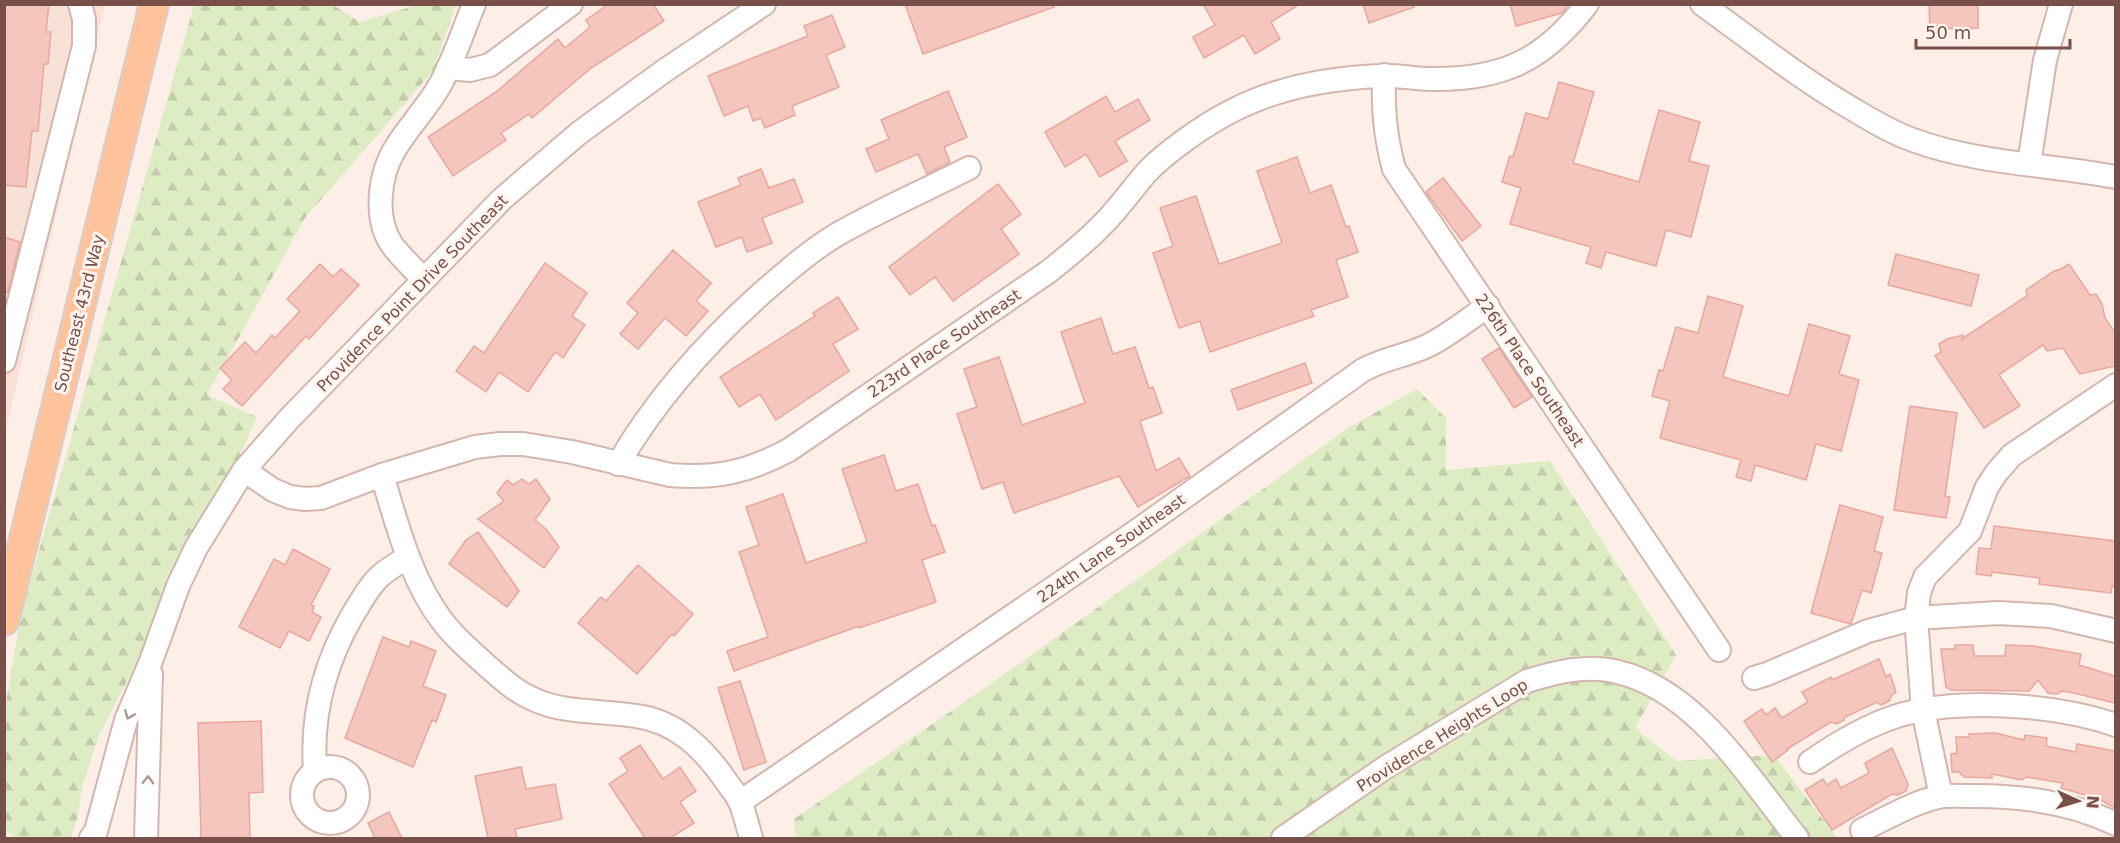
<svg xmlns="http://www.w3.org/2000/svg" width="2120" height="843" viewBox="0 0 2120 843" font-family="'DejaVu Sans',sans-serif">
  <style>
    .residential { fill: #f8e2d7 }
    .forest { fill: url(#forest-firs) }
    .building { fill: #f4c6bd; stroke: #e8a79c; stroke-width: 1.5 }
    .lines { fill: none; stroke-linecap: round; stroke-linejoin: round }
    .minor-casing { stroke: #d3b6ae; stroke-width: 26 }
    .major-casing { stroke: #d9cecc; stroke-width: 32 }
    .minor { stroke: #fff; stroke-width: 22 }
    .major { stroke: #ffc39c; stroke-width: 28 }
    .oneway { stroke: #af9592 }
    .labels { text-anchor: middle; stroke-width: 6; stroke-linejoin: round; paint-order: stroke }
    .street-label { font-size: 16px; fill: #794f49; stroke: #fff4ee }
  </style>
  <defs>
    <pattern id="forest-firs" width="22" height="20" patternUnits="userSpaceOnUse" patternTransform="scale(1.5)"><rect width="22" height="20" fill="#deecc4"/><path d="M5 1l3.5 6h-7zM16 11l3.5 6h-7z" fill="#c2ccaa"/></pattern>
  </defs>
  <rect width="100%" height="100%" fill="#fdefe7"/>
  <polygon class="residential" points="5,5 105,5 5,434"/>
  <g class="forest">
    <polygon points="194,5 333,5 360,22 417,5 456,5 433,71 305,218 207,395 257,417 201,541 99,735 82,787 78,816 71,838 17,838 5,831 5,708 21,614"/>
    <polygon points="1417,389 1446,418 1446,470 1550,461 1676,655 1635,728 1676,761 1774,755 1837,838 796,838 794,819 995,681 1348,428"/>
  </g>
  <g class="building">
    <polygon points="4,4 49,4 46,32 51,32 48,64 44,64 38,131 32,131 26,187 4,185"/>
    <polygon points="609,4 653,4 664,21 591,68 532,118 529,114 501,133 506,140 453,176 428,137 496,92 558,39 565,48 590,27 586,20"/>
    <polygon points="905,4 1054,4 1054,7 923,54"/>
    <polygon points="1203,4 1300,4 1271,22 1280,39 1255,54 1244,35 1204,58 1193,37 1215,25"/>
    <polygon points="1363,4 1414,4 1414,7 1369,23"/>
    <polygon points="1510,4 1569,4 1562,13 1516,26"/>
    <polygon points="1929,4 1978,4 1978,28 1930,29"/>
    <polygon points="832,15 845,47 826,55 839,87 792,106 795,115 765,128 761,118 753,121 748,106 724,116 708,76 808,36 804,26"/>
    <polygon points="1559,82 1594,92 1573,163 1639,182 1659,110 1700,122 1689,161 1709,166 1691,237 1666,230 1656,266 1606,252 1601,268 1586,263 1591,247 1510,224 1521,188 1502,182 1510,156 1513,157 1526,113 1548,119"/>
    <polygon points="948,91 967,137 944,147 950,162 927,174 918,154 876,172 866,149 889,139 881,120"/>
    <polygon points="1106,96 1115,112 1138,99 1150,120 1115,141 1127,161 1100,177 1086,154 1065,167 1045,132"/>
    <polygon points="1297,157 1310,193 1331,185 1346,227 1349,226 1358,252 1336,260 1348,297 1311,310 1314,316 1210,352 1200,321 1179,328 1153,253 1173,246 1160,208 1196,196 1219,264 1282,243 1257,171"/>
    <polygon points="761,169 769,188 794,179 803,202 762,218 772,243 747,252 742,237 716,247 698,202 741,185 738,178"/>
    <polygon points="1443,178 1481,226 1462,241 1426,192"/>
    <polygon points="998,184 1021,214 1001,229 1019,254 953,301 935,277 910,295 889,267"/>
    <polygon points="4,237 20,242 8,292 4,292"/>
    <polygon points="673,250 711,283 696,301 708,311 686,336 665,318 638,349 620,334 638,313 627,303"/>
    <polygon points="1896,254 1979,275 1971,306 1888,285"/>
    <polygon points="545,263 587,293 572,316 585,325 563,358 555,352 528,392 499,372 486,392 456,371 474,346 484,353"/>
    <polygon points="320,264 333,277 341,269 359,285 309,339 306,336 242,406 223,389 232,380 220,368 245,342 256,353 272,335 275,338 300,311 287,299"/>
    <polygon points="2069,264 2090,295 2096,294 2102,304 2105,318 2115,333 2115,366 2080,374 2063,348 2047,351 2043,345 1999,375 2020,406 1984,428 1935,356 1941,352 1939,344 1947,339 1963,335 1962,339 2027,296 2026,290 2054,271 2061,269"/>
    <polygon points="1708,296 1743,306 1723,377 1789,396 1809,324 1850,336 1839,374 1859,380 1841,451 1816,444 1806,480 1755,465 1751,481 1736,477 1741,460 1660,438 1670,401 1652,396 1659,370 1663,371 1676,327 1698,333"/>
    <polygon points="838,297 858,329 833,344 849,371 776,420 760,394 739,407 720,377 815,316 813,313"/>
    <polygon points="1101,318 1113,354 1135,347 1149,388 1153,387 1162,413 1140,421 1156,471 1179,458 1190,476 1138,507 1119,476 1014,513 1003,482 982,489 957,414 977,407 964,369 999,357 1022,425 1085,403 1061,332"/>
    <polygon points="1499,348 1532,397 1514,408 1482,359"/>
    <polygon points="1305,363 1312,383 1238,410 1231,390"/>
    <polygon points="1910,406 1957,413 1945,496 1950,497 1946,518 1894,510"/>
    <polygon points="884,455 896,491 918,484 932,526 935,525 945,552 922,560 936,602 859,628 859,626 734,671 727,651 768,637 739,552 759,545 746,507 783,494 806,563 867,542 842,469"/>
    <polygon points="522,479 529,484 536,479 550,499 535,520 546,529 559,547 544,568 478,519 504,501 497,493 507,480 513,485"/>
    <polygon points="1840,505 1883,517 1874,551 1882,553 1871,593 1862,590 1851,624 1811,613"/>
    <polygon points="1994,526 2115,541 2115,587 2112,586 2111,593 2039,584 2040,578 1992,572 1991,576 1976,574 1979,548 1991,549"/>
    <polygon points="478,532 519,591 507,607 449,564 466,540"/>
    <polygon points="293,549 330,569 311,605 314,606 312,612 321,617 309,641 289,631 280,648 239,627 274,559 285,565"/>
    <polygon points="638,565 693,614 674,636 672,634 637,674 578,623 601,597 606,601"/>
    <polygon points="383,637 409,647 411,641 436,651 423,686 446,695 436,722 432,720 413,767 345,738"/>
    <polygon points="1955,645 1973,645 1974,656 2005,656 2006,645 2033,646 2081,654 2079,665 2115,676 2115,703 2074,693 2062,691 2057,694 2048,693 2038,680 2029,691 1951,690 1946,687 1941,649 1955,649"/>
    <polygon points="1879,659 1886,677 1890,674 1896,692 1892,695 1889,701 1881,705 1877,702 1845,717 1844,720 1837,724 1831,722 1787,749 1788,750 1772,762 1744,721 1762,709 1766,715 1775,708 1782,718 1808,702 1802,692 1831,677 1832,680"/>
    <polygon points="740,681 766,762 744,770 718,688"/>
    <polygon points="261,721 263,792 249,793 250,838 201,838 198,723"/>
    <polygon points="1995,733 2024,740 2025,735 2047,738 2046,746 2076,752 2077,744 2115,751 2115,808 2090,794 2088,796 2061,788 2063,783 2026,777 2022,780 1992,774 1992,778 1964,777 1959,772 1952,772 1951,754 1957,753 1956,737 1969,737 1969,734"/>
    <polygon points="640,745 663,779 680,767 696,791 680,802 694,823 670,838 645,838 609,784 628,771 620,758"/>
    <polygon points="1892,748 1908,784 1906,791 1898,795 1892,794 1832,830 1805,790 1823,779 1827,785 1836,779 1841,788 1869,773 1865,763"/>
    <polygon points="521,767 526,789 555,784 562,819 515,829 517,838 488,838 475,776"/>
    <polygon points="389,812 402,838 375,838 368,823"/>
  </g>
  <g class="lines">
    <g class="minor-casing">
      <g id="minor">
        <path d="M1702,4C1753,41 1802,80 1856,111C1874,122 1893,133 1913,140C1978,164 2048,164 2116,177"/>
        <polyline points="448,68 470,70 490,65 571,4"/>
        <path d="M1384,75C1383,109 1385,136 1394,169L1719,650"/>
        <polyline points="2029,164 2045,60 2061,4"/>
        <path d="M423,279C413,268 401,257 392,245C374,219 379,175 395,149C408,127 427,108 440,85C454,60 463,31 474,4"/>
        <polyline points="4,361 84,46 84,19 80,4"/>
        <path d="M618,464C656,399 706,343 762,293C786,272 811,250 838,234C880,210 926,190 969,168"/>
        <path d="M244,470L273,490L290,497L305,499L321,498L382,475L475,447L500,444H523L572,452L670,475C716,479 748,472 789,450L1048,272C1067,257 1086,242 1103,224C1119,208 1132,189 1147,172C1166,152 1203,126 1228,113C1274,88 1329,78 1381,76C1398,75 1414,79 1431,79C1501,80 1544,61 1587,4"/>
        <path d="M382,475C397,524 411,581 443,622C455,638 471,651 485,664C500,677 514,691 533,699C564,714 602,710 636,716C676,721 704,749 726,781C731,788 737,795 741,804C745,815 748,827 751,838"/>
        <polyline points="1754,678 1767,674 1868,631 1916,618 1998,613 2051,616 2116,631"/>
        <path d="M1810,762C1836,744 1864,727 1894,717C1956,697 2055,704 2116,725"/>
        <circle cx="330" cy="795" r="28"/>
        <path d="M315,770C311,715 325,663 352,616C360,603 368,588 378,578C387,569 399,563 408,557"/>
        <polyline points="1941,796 1923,710 1916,618 1919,593 1925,577 1970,531 1987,487 1997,472 2012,455 2116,385"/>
        <path d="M740,802L1138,530L1363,370C1383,359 1404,356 1425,347C1447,337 1467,320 1488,306"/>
        <path d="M1862,830C1887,818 1912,803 1938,797C1947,795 1957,796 1966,796C2017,795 2070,802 2116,824"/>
        <polyline points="91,838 96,831 126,720 151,661 178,586 196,548 244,470 289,419 502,199 579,133 664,71 764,4"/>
        <polyline points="146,838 151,674"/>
        <path d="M1283,838L1386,767L1527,681C1556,672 1588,664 1618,672C1697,691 1749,778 1797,838"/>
      </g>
    </g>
    <g class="major-casing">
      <polyline id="major" points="4,621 154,4"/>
    </g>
    <use href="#minor" class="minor"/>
    <use href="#major" class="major"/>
  </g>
  <defs><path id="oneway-chevron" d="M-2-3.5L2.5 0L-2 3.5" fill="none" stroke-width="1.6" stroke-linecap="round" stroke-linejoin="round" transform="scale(1.5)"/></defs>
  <g class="oneway">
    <use href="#oneway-chevron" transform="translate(129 715) rotate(112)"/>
    <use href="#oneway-chevron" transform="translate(148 780) rotate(-88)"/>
  </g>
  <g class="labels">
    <g class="street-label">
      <text transform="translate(412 293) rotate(-46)" y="6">Providence Point Drive Southeast</text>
      <text transform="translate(79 313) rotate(-76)" y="6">Southeast 43rd Way</text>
      <text transform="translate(944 343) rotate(-34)" y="6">223rd Place Southeast</text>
      <text transform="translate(1530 370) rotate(56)" y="6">226th Place Southeast</text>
      <text transform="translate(1111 548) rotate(-35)" y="6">224th Lane Southeast</text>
      <text transform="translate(1442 735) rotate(-32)" y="6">Providence Heights Loop</text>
    </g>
  </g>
  <rect width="2120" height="843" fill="none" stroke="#794f49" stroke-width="12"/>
  <g transform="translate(2078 801) rotate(94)" stroke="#fff4ee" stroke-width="4.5" paint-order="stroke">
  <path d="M0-4.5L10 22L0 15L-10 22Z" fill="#794f49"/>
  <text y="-9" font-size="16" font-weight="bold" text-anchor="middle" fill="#794f49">N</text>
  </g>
  <path d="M1916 39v9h154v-9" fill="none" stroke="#794f49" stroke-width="3"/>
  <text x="1925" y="39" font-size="18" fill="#794f49" stroke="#fff4ee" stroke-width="4.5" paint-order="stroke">50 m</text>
</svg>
